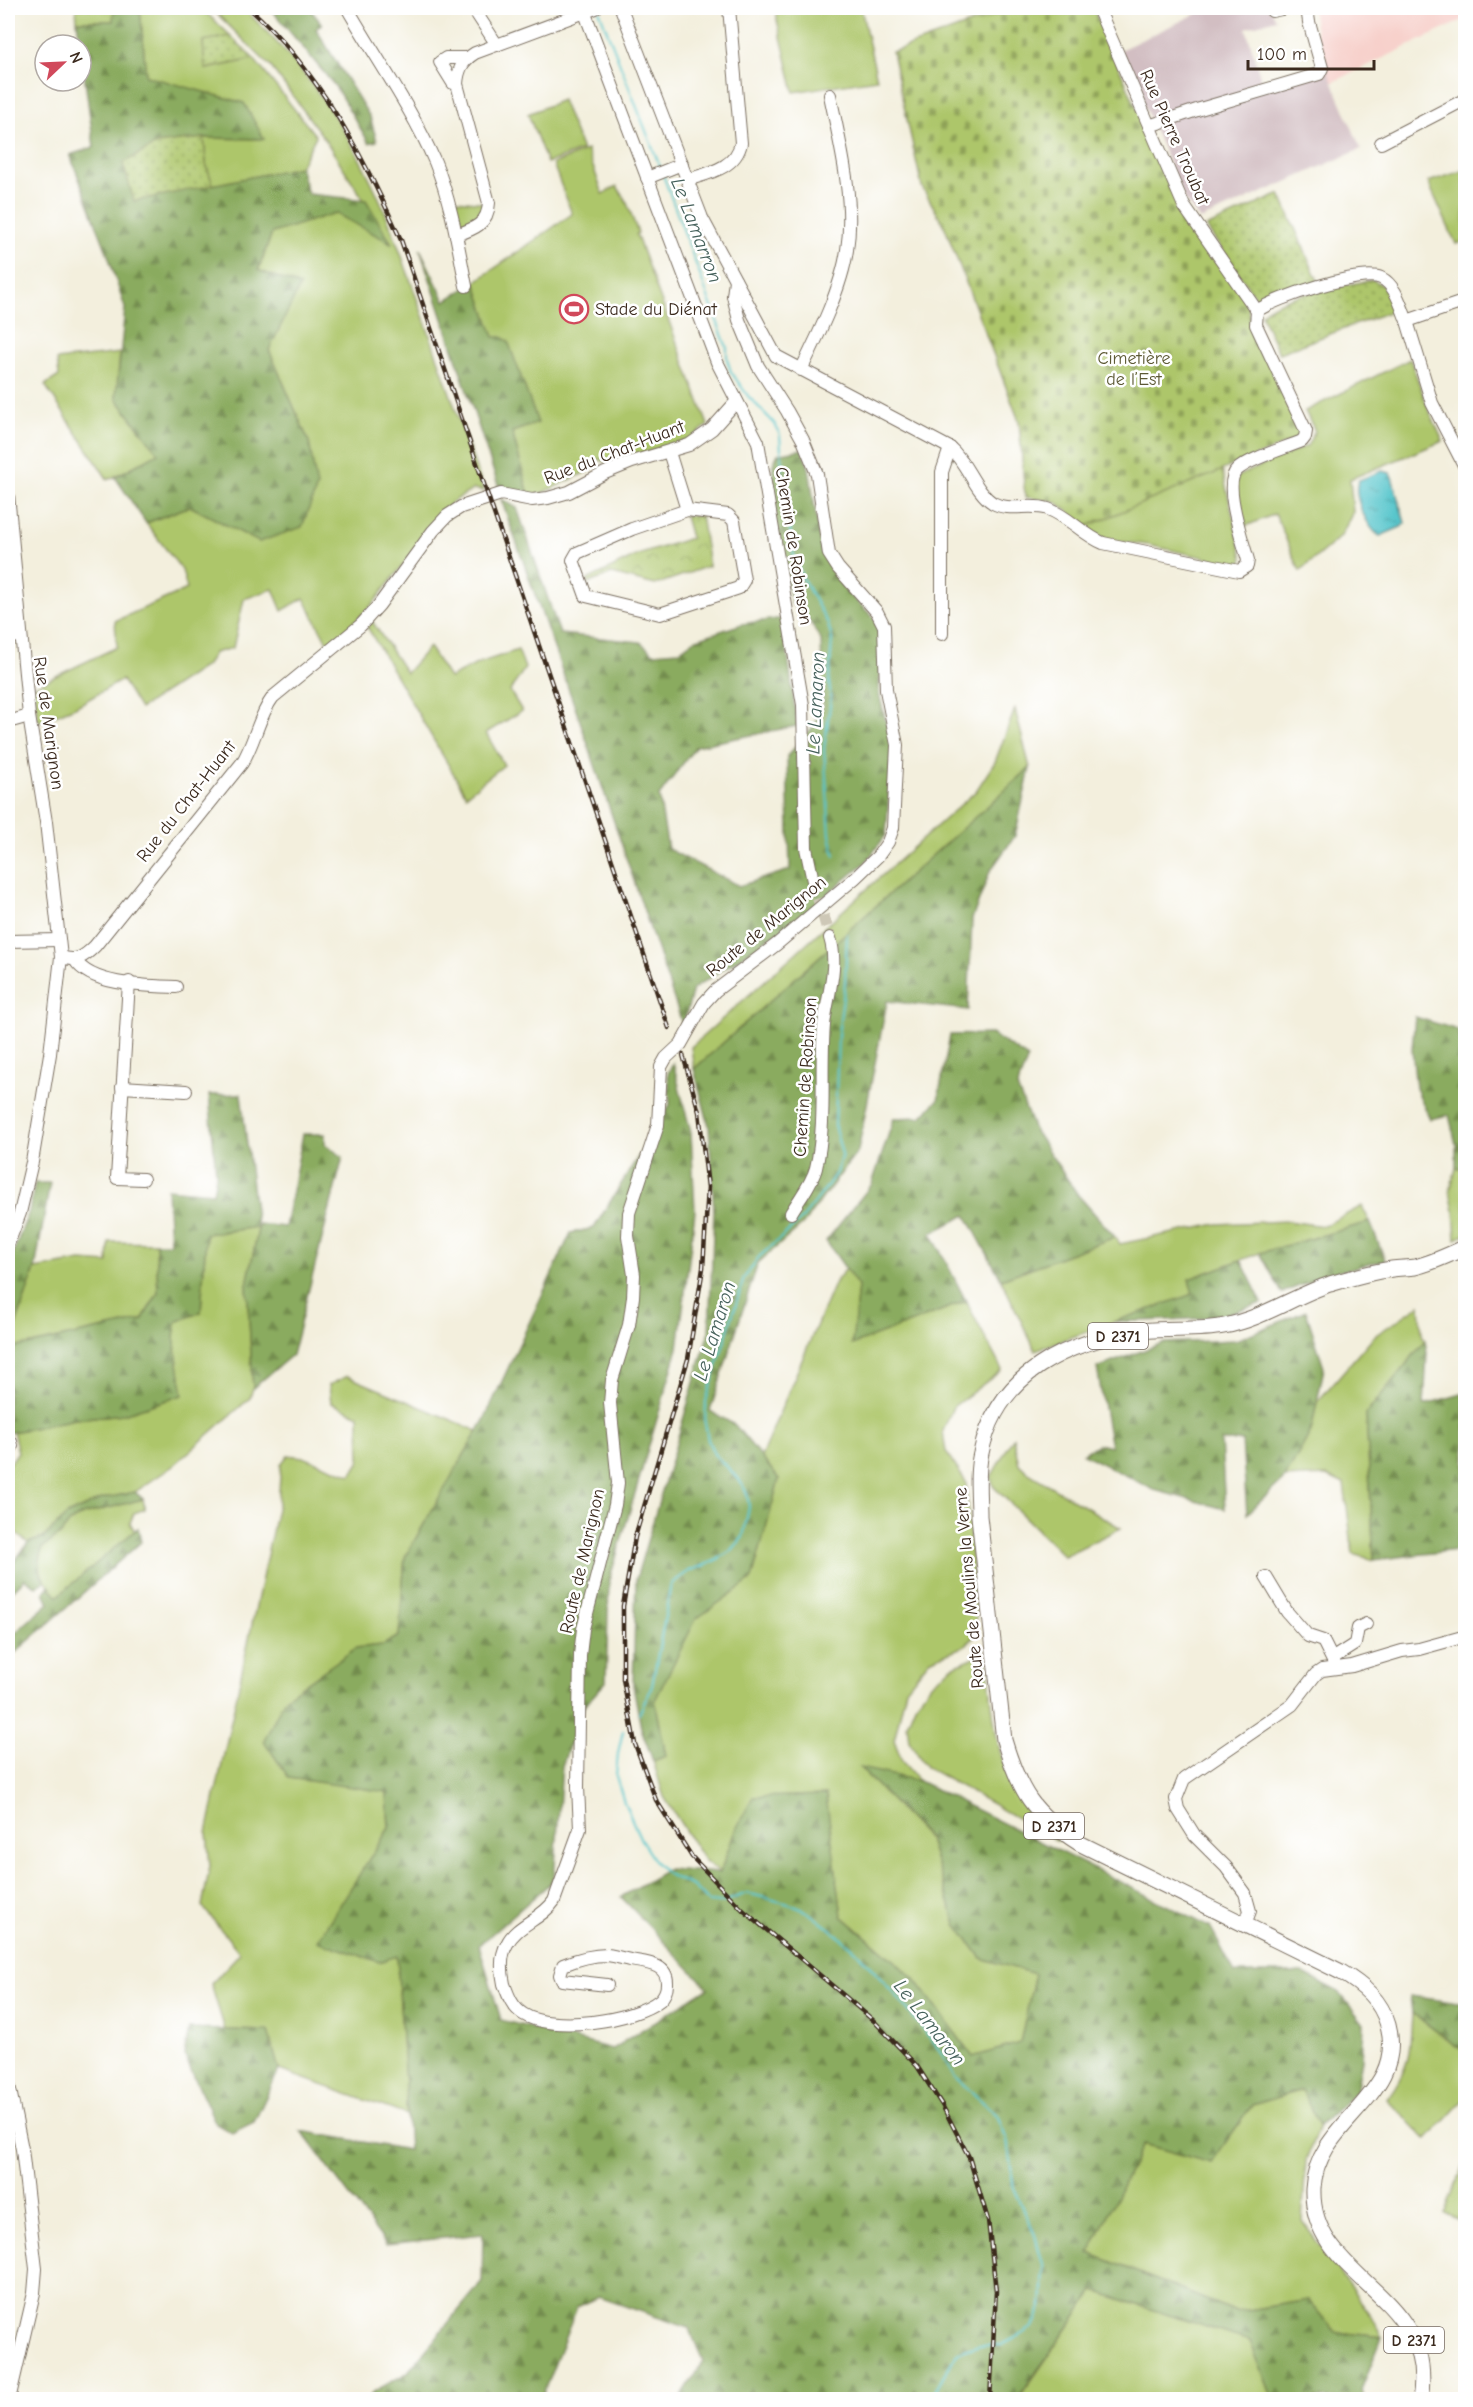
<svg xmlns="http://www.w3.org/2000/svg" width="1473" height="2407" viewBox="0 0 1473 2407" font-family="'Comic Neue',sans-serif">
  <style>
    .built { fill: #f7d0cb }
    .industrial { fill: #d2bec2 }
    .grass { fill: #adc66b; stroke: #747844; stroke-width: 1.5 }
    .forest { fill: url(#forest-firs); stroke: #626a3e; stroke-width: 1.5 }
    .cemetery { fill: url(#cemetery-stones); stroke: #747844; stroke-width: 1.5 }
    .park { fill: url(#park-crowns); stroke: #747844; stroke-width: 1.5 }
    .garden { fill: url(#garden-dots); stroke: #747844; stroke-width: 1.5 }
    .water { fill: url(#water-ripples); stroke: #4a7875; stroke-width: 1.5 }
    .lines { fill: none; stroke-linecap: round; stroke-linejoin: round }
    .stream { stroke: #58c6cc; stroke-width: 2 }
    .minor-tunnel { stroke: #cec8b7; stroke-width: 12; stroke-dasharray: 12 6; stroke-linecap: butt }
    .minor-casing { stroke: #7b6f61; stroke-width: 14 }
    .major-casing { stroke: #7b6f61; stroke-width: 17 }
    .minor { stroke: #fff; stroke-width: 12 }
    .major { stroke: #fff; stroke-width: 15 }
    .rail-casing { stroke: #3b2a1e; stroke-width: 4.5 }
    .rail { stroke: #fff; stroke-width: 2; stroke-dasharray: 7; stroke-linecap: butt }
    .labels { text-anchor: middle; stroke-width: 5; stroke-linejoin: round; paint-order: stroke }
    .shield { fill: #fff; stroke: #766a62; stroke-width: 1.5 }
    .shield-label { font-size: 16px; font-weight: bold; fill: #3b2a1e }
    .street-label { font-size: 18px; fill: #3b2a1e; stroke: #fff }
    .poi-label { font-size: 18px; fill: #3b2a1e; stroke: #fff; text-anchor: start }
    .park-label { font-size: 18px; fill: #5d5935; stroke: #fff }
    .water-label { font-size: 20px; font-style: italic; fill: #45615b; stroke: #fff }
  </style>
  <defs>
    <pattern id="forest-firs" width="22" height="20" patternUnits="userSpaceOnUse" patternTransform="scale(1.5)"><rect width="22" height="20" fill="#8aab5f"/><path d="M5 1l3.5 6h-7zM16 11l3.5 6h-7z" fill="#728b4e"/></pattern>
    <pattern id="cemetery-stones" width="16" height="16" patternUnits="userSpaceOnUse" patternTransform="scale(1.5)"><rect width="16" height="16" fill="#adc66b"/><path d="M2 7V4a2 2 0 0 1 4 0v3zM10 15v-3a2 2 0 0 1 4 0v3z" fill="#8ea157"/></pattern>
    <pattern id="park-crowns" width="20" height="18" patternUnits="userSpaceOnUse" patternTransform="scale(1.5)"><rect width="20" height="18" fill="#adc66b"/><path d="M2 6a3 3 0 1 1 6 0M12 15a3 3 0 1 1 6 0" fill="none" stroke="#8ea157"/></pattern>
    <pattern id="garden-dots" width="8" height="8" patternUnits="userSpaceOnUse" patternTransform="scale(1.5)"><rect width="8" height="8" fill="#adc66b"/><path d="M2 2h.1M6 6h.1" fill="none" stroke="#8ea157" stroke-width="1.8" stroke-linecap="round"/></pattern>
    <pattern id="water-ripples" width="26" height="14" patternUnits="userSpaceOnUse" patternTransform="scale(1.5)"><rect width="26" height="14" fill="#58c6cc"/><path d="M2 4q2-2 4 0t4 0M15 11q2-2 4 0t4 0" fill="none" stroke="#4aa1a5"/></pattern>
  </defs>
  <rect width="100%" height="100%" fill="#fff"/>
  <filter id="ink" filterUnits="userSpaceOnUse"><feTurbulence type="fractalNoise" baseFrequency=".0167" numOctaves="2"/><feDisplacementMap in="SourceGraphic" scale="12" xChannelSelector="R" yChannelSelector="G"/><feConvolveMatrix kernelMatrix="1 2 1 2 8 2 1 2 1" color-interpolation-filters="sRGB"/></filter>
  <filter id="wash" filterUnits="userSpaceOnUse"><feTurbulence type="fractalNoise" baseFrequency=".008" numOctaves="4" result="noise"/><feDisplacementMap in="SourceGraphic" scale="24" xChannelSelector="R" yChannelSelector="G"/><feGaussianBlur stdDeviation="1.35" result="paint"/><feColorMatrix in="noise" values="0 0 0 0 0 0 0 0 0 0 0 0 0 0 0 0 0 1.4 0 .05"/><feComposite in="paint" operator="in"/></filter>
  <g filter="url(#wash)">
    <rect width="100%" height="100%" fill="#f3efdd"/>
    <polygon class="built" points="1312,8 1465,8 1465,19 1331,83 1317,38"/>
    <polygon class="industrial" points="1198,8 1270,8 1276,19 1246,28 1263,87 1327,69 1361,149 1200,220 1185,200 1120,50 1200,12"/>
    <g class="grass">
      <polygon points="76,8 114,8 114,21 77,21"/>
      <polygon points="140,8 201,8 231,36 203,41 206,69 254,59 316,136 300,167 213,185 206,164 204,138 263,139 165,82 146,76"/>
      <path d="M211,8H243C294,56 339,115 370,179C391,221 405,266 421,310C442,370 463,431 484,491L474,489L452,502L372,605L329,646L304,598L282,611L273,589L244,599L233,648L214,653L207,665L140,709L122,680L75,707L38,722L33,687L117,647L115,621L187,589L182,570L146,523L190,506L259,542L309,442L269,350L299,286L258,271L272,233L335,213L391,242L324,138L295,99L271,67Z"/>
      <polygon points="777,8 861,8 877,79 794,92 777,20"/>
      <polygon points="562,100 582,150 547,163 528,114"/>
      <polygon points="587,150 603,194 617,186 627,203 638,233 636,234 708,425 689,440 608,464 599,459 587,464 591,470 542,493 529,495 512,432 537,423 494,338 475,282 572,214 553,164"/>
      <polygon points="1465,170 1465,241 1456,244 1428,182"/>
      <path d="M457,200L485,203L482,217L468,225C458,221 457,212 455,202Z"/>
      <polygon points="120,353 116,398 159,453 108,480 45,385 59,376 57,360"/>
      <polygon points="1410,359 1428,408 1443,441 1350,479 1353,512 1341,536 1300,571 1275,514 1246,526 1235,484 1238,476 1307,446 1315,431 1305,411"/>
      <polygon points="1222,470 1243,558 1241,564 1238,565 1148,545 1107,540 1089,532 1087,526"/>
      <polygon points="372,621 406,673 429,647 449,678 479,663 518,650 525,668 510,691 522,711 486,733 504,765 466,795 366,625"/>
      <polygon points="1015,709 1030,768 694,1069 691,1047 976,791 995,762"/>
      <polygon points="1456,1168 1465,1170 1465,1235 1456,1239 1454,1211 1450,1191"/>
      <polygon points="1362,1206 1370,1222 1260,1253 1189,1279 1194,1294 1035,1350 1001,1279 1115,1237 1120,1244 1217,1224 1287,1221 1324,1226"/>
      <polygon points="257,1227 258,1230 247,1285 253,1388 250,1398 173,1466 135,1492 102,1499 67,1515 43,1538 28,1543 8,1526 8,1466 18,1452 13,1432 75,1419 123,1414 182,1395 174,1337 176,1322 201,1312 206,1234"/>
      <polygon points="109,1242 156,1243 158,1293 142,1320 8,1349 35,1269 81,1261 108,1263"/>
      <polygon points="846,1269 858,1286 853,1344 966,1301 1002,1370 953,1407 943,1431 946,1452 966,1482 977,1633 965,1646 929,1660 906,1689 894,1740 902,1761 919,1781 861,1769 929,1840 956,1924 981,1958 1035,1974 1020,2043 973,2057 915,1979 842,1916 825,1795 734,1833 720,1873 704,1860 664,1797 653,1761 666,1756 655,1700 696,1619 752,1579 779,1479 761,1457 835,1282"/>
      <polygon points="1420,1305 1422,1334 1425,1341 1366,1414 1374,1560 1353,1554 1344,1484 1327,1476 1285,1478 1311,1431 1317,1402 1373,1337"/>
      <polygon points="347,1376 478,1431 405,1557 399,1636 383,1645 356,1648 289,1778 387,1791 389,1828 318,1941 397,1956 407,2115 279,2070 268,2031 225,2030 211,1984 240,1953 202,1906 210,1866 207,1833 278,1504 281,1464 288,1455 303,1457 351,1475 360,1461 359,1415 331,1403 329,1385"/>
      <polygon points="1013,1438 1019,1464 1030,1474 1121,1528 1064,1556 993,1486 991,1477"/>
      <path d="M143,1499L145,1509L134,1513L130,1523L135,1531L58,1597C41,1577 37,1574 42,1548L60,1535L70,1522L82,1515Z"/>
      <path d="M984,1653C990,1669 990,1687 992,1704C1000,1769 1010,1798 1062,1840H1056L926,1767L909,1741L907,1724L915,1705L931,1684L952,1667Z"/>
      <path d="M1412,2013L1460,2049L1465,2042V2098L1427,2140L1387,2099C1411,2066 1410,2052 1412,2013Z"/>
      <polygon points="1303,2090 1319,2126 1306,2161 1302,2221 1371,2315 1382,2337 1336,2332 1309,2300 1236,2312 1089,2253 1143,2144 1211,2163 1252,2105"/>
      <polygon points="1465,2162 1465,2222 1444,2213"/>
      <polygon points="1094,2290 1250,2341 1273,2399 1018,2400"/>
    </g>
    <g class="forest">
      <polygon points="114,8 140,8 146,76 244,103 264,139 204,138 157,144 134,201 300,167 308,194 366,200 391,243 335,213 272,233 258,270 300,286 269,350 309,442 317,487 302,527 259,542 190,506 146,523 115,477 158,453 116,398 125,308 107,252 70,155 94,147 77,21 113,21"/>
      <polygon points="270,8 309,8 322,24 316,29 370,117 377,141 369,143 335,86"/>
      <polygon points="420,249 445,301 475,282 494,337 502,337 508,341 538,423 512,432 529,495 499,488"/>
      <polygon points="802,449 809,468 821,550 844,589 875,619 881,637 879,694 892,745 886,835 865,863 790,925 693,989 683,1026 582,727 501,499 517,508 560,634 640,642 653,653 679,651 694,640 742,624 783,618 797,726 696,746 659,796 668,849 739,886 790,870 787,756 812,728 823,706 821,640 807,617 792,604 773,514 773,464 778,454"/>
      <polygon points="1030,768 1015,836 990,871 972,919 968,1010 887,1001 858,1151 803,1224 758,1263 710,1411 735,1425 779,1479 752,1579 696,1619 655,1700 666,1756 653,1761 641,1728 633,1685 636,1579 709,1332 714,1212 709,1126 694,1069"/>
      <polygon points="1415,1017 1458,1030 1465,1053 1465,1170 1456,1168 1456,1144 1449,1115 1430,1119 1416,1088 1412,1049"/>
      <polygon points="991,1034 1028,1058 1017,1087 1034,1130 1078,1195 1115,1237 1001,1279 966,1215 931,1233 966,1301 852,1345 858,1286 826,1241 872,1184 894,1118 921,1117 938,1100 950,1035"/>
      <polygon points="673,1063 691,1133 695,1211 678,1348 609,1581 606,1682 583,1707 562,1766 554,1880 479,1945 501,2020 612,2049 708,1988 621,1897 668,1869 720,1873 734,1833 753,1797 826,1795 842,1916 915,1979 973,2057 1020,2043 1035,1974 981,1958 956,1924 929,1839 860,1768 919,1781 1210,1927 1235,1973 1302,1973 1339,1992 1364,2024 1362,2060 1356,2092 1319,2126 1302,2090 1252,2105 1211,2163 1143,2144 1089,2253 1236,2312 1309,2300 1336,2332 1382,2337 1361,2390 1365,2399 1273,2399 1250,2341 1094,2291 1017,2399 680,2399 703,2361 689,2328 599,2297 577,2307 541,2399 423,2400 421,2396 414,2399 368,2399 373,2392 407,2373 482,2282 483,2234 386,2244 301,2131 409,2150 397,1956 379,1962 317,1941 389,1828 387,1792 289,1778 264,1741 285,1698 356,1648 383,1645 399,1636 405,1557 483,1422 571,1233 594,1228 670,1105 668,1073"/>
      <polygon points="241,1094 257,1227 206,1234 201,1312 176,1322 174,1337 183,1395 123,1414 75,1419 8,1433 8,1349 142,1320 158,1293 156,1243 170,1243 167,1189 213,1193 216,1174 209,1095"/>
      <polygon points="303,1134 325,1134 325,1144 343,1157 292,1355 253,1388 247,1285 259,1224 285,1227"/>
      <polygon points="35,1183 50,1183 35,1269 8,1347 8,1267 29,1211"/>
      <polygon points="1370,1222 1385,1260 1328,1274 1282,1293 1260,1253"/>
      <polygon points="1241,1260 1262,1303 1213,1318 1113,1322 1193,1294 1189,1279"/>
      <polygon points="1306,1311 1324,1368 1311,1431 1285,1478 1247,1514 1242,1441 1221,1441 1225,1509 1154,1490 1083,1454 1098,1444 1111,1447 1097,1368 1163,1343 1236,1340"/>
      <polygon points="1425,1341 1427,1353 1424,1405 1465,1393 1465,1549 1374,1560 1366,1414"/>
      <path d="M135,1492L143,1499L82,1515L70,1522L60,1535L42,1548C40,1561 37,1571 45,1582L36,1586L25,1579L8,1595V1567L12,1565L28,1543L43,1538L67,1515L102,1499Z"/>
      <polygon points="138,1528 141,1542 8,1659 8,1639 49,1603 44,1592 49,1586 58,1596"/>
      <polygon points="1410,1996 1465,2004 1465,2042 1461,2049 1412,2013"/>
      <polygon points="189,2029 268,2031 279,2070 254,2122 232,2133 216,2124 184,2055"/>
    </g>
    <polygon class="cemetery" points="1014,8 1093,8 1180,207 1247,302 1250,320 1302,433 1300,438 1087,526 1056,502 1025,497 1019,421 944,225 922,187 892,52"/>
    <polygon class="park" points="701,515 709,566 655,585 612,574 589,583 587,580 638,555 691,538 685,516"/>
    <g class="garden">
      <polygon points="231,36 254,59 205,69 203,41"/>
      <polygon points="204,138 206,164 213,185 134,201 123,163 157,144"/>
      <polygon points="1280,194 1318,281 1263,301 1258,301 1206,227"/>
      <path d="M1373,280C1388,286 1391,295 1397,309L1279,353L1261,314C1283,293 1343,286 1373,280Z"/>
    </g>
    <path class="water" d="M1382,471L1390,473L1392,477L1405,523L1401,527L1380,536C1367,529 1351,493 1359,480Z"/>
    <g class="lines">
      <g class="stream">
        <polyline points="599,10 660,167"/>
        <polyline points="663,175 727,348 727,359 731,372 748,396 775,424 780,435 783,481 794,557 802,577 828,624 832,639 829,682 831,698 824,749 830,835 835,856"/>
        <polyline points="639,1714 652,1686 671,1584 689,1571 715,1561 732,1550 743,1537 749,1507 747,1493 738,1478 714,1454 708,1440 705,1423 706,1401 744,1278 759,1257 801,1220 820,1196 836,1173 842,1154 835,1129 838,1035 845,982 847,934"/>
        <polyline points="623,1731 618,1753 616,1776 624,1802 642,1842 655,1862 667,1874 694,1887 708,1902 721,1903 747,1893 789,1904 806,1911 829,1928 855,1950 901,2001 940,2051 954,2076 997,2115 1007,2139 1014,2190 1035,2235 1044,2268 1042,2306 1033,2327 1017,2337 1002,2345 979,2345 957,2353 930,2400"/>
      </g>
    </g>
  </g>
  <g filter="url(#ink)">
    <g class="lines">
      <polyline class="minor-tunnel" points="813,881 830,938"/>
      <g class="minor-casing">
        <g id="minor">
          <path d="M349,8V11C378,61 412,109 435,162C451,201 458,245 466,286"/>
          <polyline points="473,8 497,45"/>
          <polyline points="583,8 717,362 758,442 803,705 806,848 813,881"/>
          <path d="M621,8L702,218L776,356L950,448C967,462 975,492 993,503C1009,512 1031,503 1048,509C1068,516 1083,535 1103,543L1239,571L1247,566L1248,560C1243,542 1222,483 1237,470C1248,459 1286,448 1302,441L1305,437L1306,431L1256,325L1257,311L1184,206L1098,8"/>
          <polyline points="1272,11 1287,8"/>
          <polyline points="457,84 453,83 440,62 446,58 466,58"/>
          <polyline points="1149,126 1200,109 1319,74 1322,68 1309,22 1307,8"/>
          <polyline points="1381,143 1466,99"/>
          <polyline points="647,178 682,164"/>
          <path d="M687,180C709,173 736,168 741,143L729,8"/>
          <path d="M456,235C474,229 488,224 489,203L457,84C458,70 462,61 475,53L596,8"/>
          <path d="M1257,311C1274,298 1362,269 1381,278C1396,285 1401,307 1407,321L1466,301"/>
          <polyline points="1407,321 1432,403 1466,469"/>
          <path d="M801,370C818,336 842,287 847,250C855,200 840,144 830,95"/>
          <polyline points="669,452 687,510 632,529 577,553 573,560 586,596 660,614 739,588 744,580 734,521 728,515 687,510"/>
          <polyline points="8,494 29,716 46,822 61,957 50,1054 32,1162 20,1213 8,1244"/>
          <polyline points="942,634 942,472 950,448"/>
          <polyline points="8,637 19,636"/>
          <polyline points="8,722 29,716"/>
          <polyline points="8,941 59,940"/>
          <path d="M61,957C77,962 84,957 95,946L242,763C255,742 258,717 273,697L361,625L379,605L433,531L447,516L461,507L501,494L532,500L548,498L569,492L605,473L632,462L689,445L712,429L736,402"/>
          <path d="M75,960C91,986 148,986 176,987"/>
          <polyline points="129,982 117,1178 143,1179"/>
          <polyline points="122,1087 186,1091"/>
          <path d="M791,1213C799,1199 812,1184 816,1168C827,1121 820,1073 824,1025C827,996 839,967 830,938"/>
          <polyline points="8,1441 11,1442 12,1446 8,1455"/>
          <polyline points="1266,1577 1287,1612 1308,1636 1323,1641 1336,1667"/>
          <polyline points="1333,1658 1355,1644 1358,1628 1366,1624"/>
          <polyline points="1245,1924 1250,1911 1245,1893 1226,1867 1195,1836 1178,1809 1176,1799 1184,1779 1292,1705 1316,1674 1322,1670 1352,1666 1402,1651 1419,1649 1466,1636"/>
          <path d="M607,1985L562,1980L560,1975L563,1965C575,1960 593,1955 607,1955C615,1956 622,1958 630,1960C645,1963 668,1963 667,1984C667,1990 664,1996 660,2000C634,2021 552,2033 523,2014C512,2007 508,1995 504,1984C501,1970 500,1956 507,1944C516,1925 542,1919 554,1901L580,1829L578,1787L580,1655L583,1629L615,1505L618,1483L610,1403L612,1380L629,1325L633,1297L634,1275L628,1236L629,1213L658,1125L661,1067L666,1058L681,1044L704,1003L715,991L777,944L855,878L878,856L888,842L893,828L897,745L886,690L884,626L877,612L838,568L829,554L817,474L803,440L787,411L758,366L739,320L733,296L735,280"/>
          <polyline points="8,2080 22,2149 36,2269 34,2293 9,2400"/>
        </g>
      </g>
      <g class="major-casing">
        <path id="major" d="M1420,2400C1439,2292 1310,2281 1313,2189C1316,2120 1407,2097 1388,2025C1381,2000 1363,1985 1341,1972L1079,1843C1033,1814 1019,1791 1004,1740L979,1516C979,1496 976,1473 981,1453C997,1373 1068,1340 1143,1331C1170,1328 1198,1331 1224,1326C1262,1319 1294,1296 1330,1284C1350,1278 1371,1272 1392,1269C1399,1268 1407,1268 1415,1267C1432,1263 1449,1255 1466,1247"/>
      </g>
      <use href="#minor" class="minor"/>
      <use href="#major" class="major"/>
      <g class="rail-casing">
        <g id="rail">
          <path d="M249,8C319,70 363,156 401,240L669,1028"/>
          <polyline points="683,1055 699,1112 708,1187 703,1268 688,1359 635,1537 623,1606 623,1679 635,1744 656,1800 692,1857 743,1910 874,2021 917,2066 942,2105 969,2157 988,2220 996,2291 990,2400"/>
        </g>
      </g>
      <use href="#rail" class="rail"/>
    </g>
  </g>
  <defs>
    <g id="stadium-ring" transform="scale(1.5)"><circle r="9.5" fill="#fff" stroke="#d1495b" stroke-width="1.5"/><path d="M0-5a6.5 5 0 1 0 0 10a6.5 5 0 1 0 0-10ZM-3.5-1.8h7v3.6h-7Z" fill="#d1495b"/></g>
  </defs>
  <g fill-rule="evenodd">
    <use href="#stadium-ring" x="574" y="309"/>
  </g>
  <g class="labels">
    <g class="shield">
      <rect x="1088" y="1323" width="60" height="26" rx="4.5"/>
      <rect x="1024" y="1813" width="60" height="26" rx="4.5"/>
      <rect x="1384" y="2327" width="60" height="26" rx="4.5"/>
    </g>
    <g class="shield-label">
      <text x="1118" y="1342">D 2371</text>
      <text x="1054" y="1832">D 2371</text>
      <text x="1414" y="2346">D 2371</text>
    </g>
    <g class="street-label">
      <text transform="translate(1175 137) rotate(66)" y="6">Rue Pierre Troubat</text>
      <text transform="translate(614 452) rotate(-21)" y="6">Rue du Chat-Huant</text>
      <text transform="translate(794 546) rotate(81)" y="6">Chemin de Robinson</text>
      <text transform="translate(49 723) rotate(82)" y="6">Rue de Marignon</text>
      <text transform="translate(186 801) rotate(-52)" y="6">Rue du Chat-Huant</text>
      <text transform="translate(766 926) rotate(-39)" y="6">Route de Marignon</text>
      <text transform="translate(805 1077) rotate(-86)" y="6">Chemin de Robinson</text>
      <text transform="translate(582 1561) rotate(-77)" y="6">Route de Marignon</text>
      <text transform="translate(969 1588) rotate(-95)" y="6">Route de Moulins la Verne</text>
    </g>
    <g class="poi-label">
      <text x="595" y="315">Stade du Diénat</text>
    </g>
    <g class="park-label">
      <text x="1134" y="364">Cimetière<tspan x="1134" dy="21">de l’Est</tspan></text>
    </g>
    <g class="water-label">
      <text transform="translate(697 230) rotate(69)" y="7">Le Lamarron</text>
      <text transform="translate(815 703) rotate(-87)" y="7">Le Lamaron</text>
      <text transform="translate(714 1331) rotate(-73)" y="7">Le Lamaron</text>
      <text transform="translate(930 2022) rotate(52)" y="7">Le Lamaron</text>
    </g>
  </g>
  <rect width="1473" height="2407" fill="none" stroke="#fff" stroke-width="30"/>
  <g transform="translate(63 63) rotate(67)"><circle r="28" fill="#ffffff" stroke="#b1aaa5" stroke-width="1.5"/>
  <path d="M0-4.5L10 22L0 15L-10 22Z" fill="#d1495b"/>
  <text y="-9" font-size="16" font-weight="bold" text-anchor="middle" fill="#3b2a1e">N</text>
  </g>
  <path d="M1248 60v9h126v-9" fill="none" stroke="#3b2a1e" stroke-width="3"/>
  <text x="1257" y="60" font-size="18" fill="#3b2a1e" stroke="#ffffff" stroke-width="4.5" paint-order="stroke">100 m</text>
</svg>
